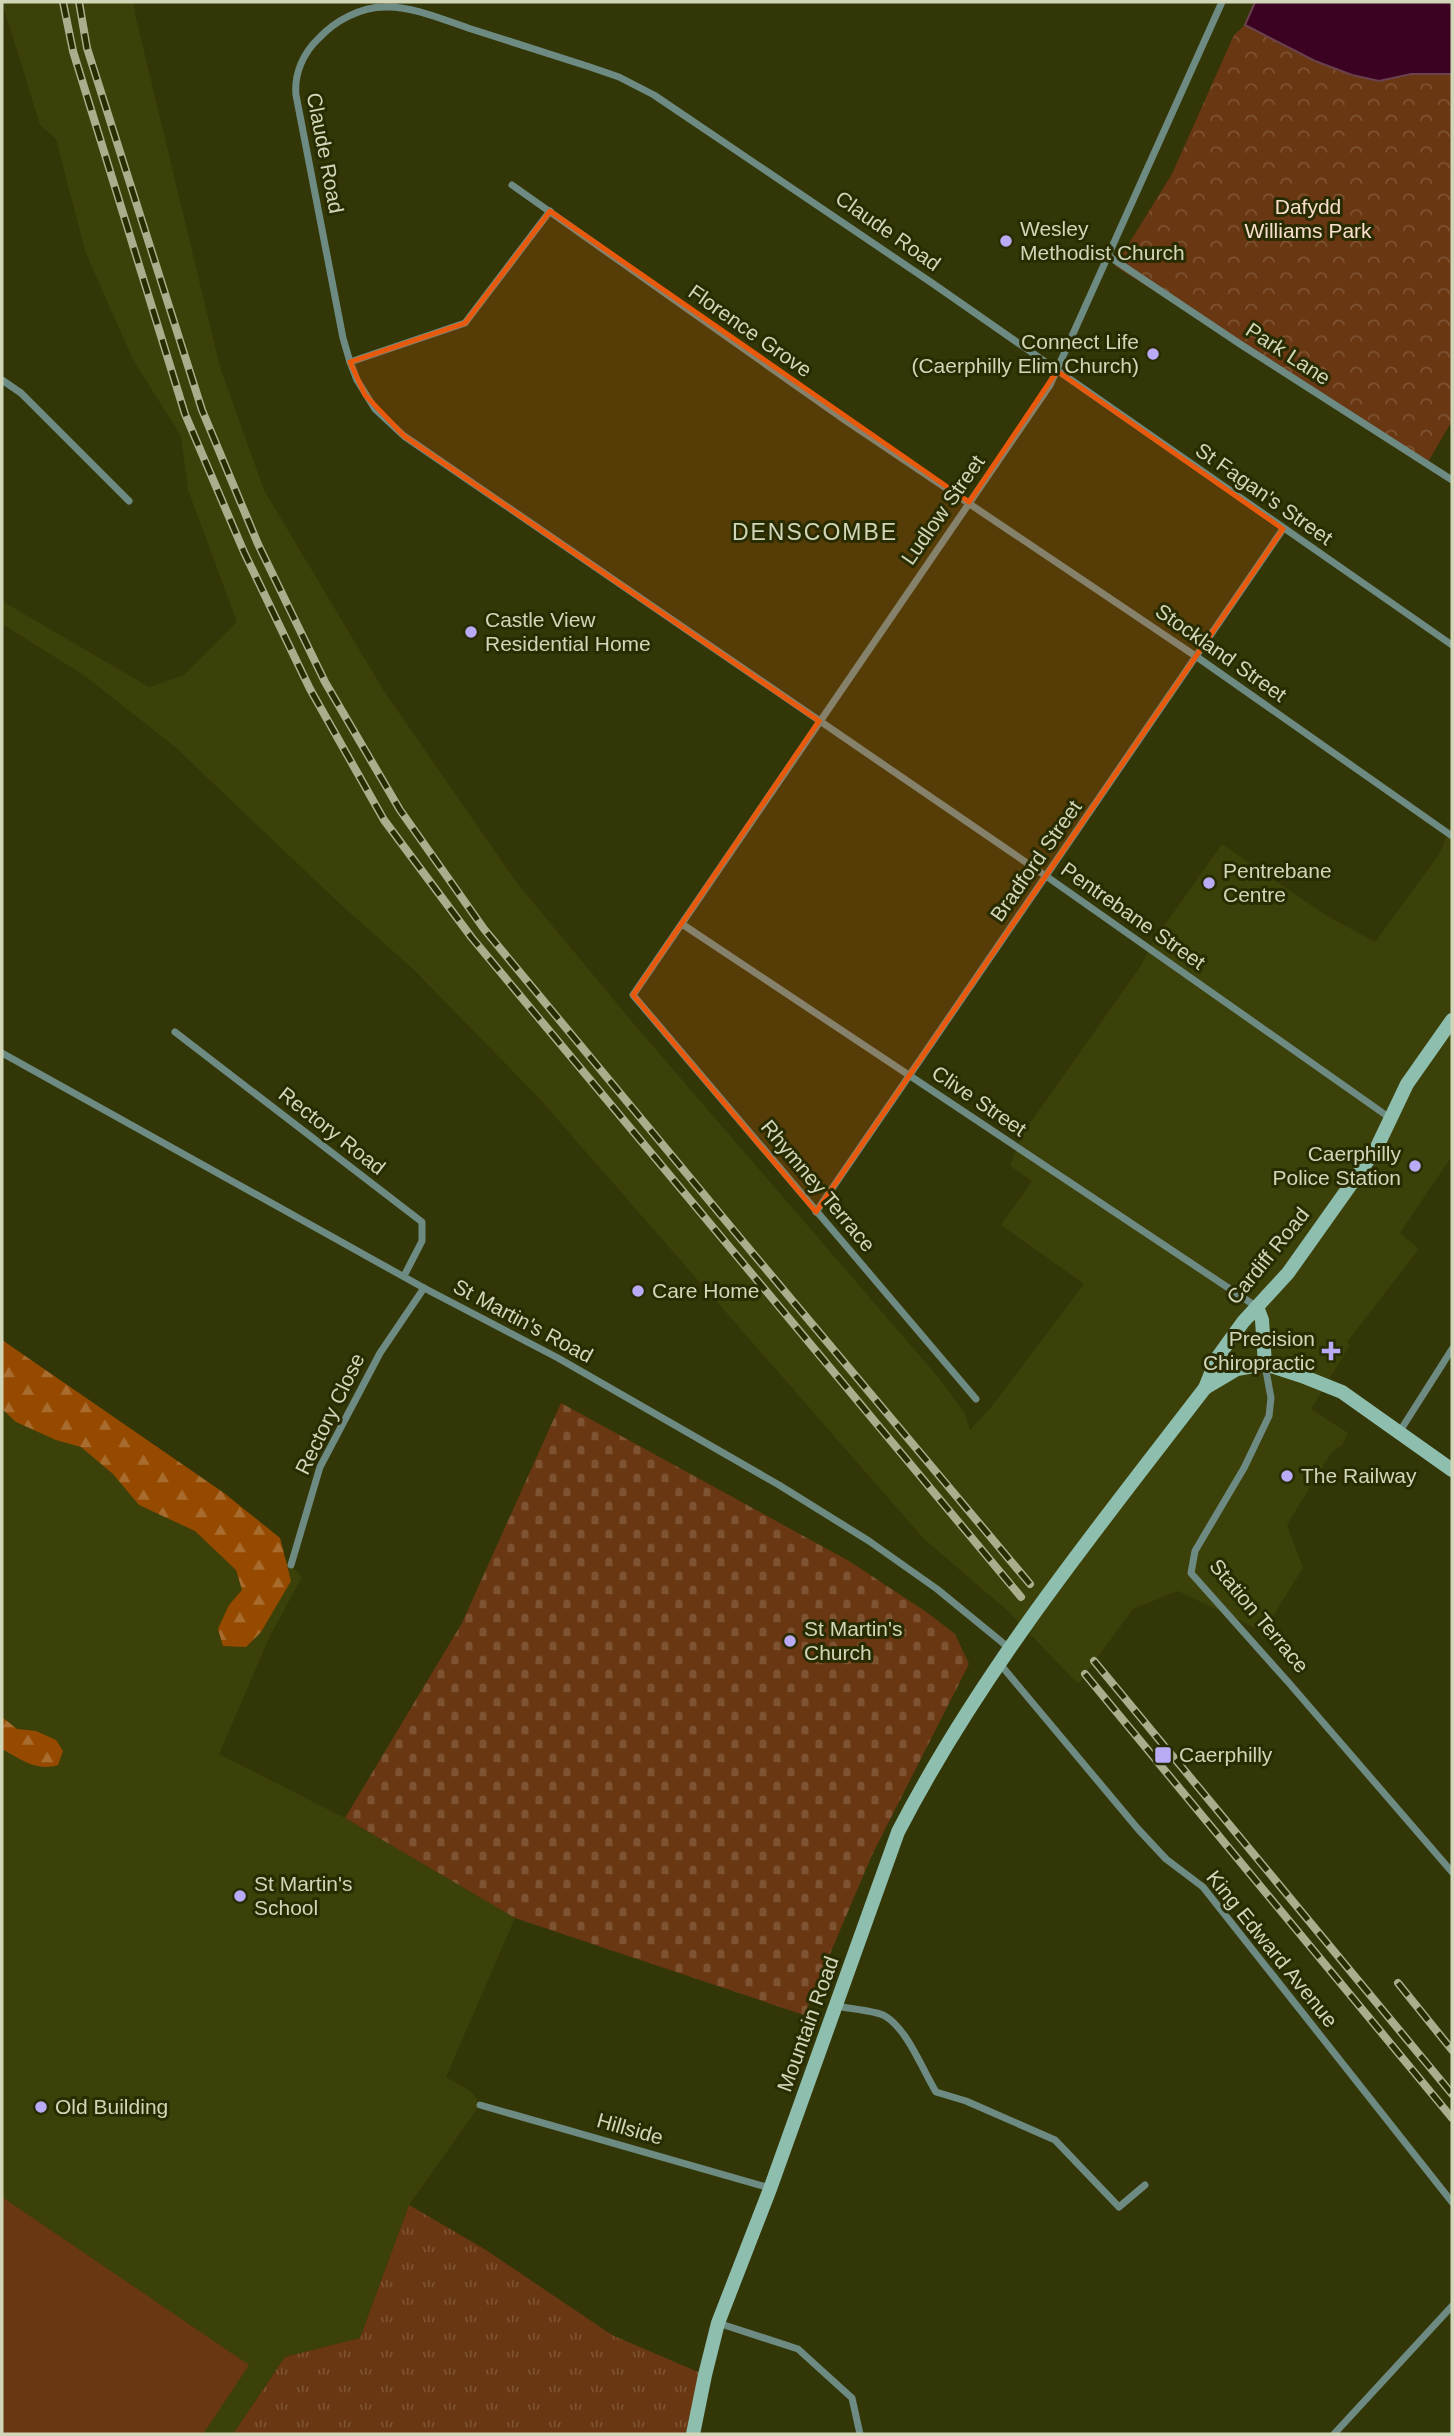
<svg xmlns="http://www.w3.org/2000/svg" width="1454" height="2436" viewBox="0 0 1454 2436" font-family="Helvetica,sans-serif">
  <style>
    .built { fill: #3c4009 }
    .grass { fill: url(#grass-tufts) }
    .forest { fill: url(#forest-firs) }
    .cemetery { fill: url(#cemetery-stones) }
    .park { fill: url(#park-crowns) }
    .pitch { fill: #693712 }
    .water { fill: #3c0221; stroke: #69424e; stroke-width: 2 }
    .lines { fill: none; stroke-linecap: round; stroke-linejoin: round }
    .street { stroke: #6d8b82; stroke-width: 7 }
    .secondary { stroke: #8dbeae; stroke-width: 14 }
    .rail-casing { stroke: #aaae8c; stroke-width: 8 }
    .rail { stroke: #292c00; stroke-width: 5; stroke-dasharray: 16; stroke-linecap: butt }
    .marked { fill: #e8590c; fill-opacity: 0.2; stroke: #e8590c; stroke-width: 5; stroke-linejoin: round }
    .poi-dot { fill: #bbaaf6; stroke: #292c00; stroke-width: 2.5 }
    .labels { text-anchor: middle; stroke-width: 6; stroke-linejoin: round; paint-order: stroke }
    .street-label { font-size: 21px; fill: #d2d6b8; stroke: #292c00 }
    .park-label { font-size: 21px; fill: #f8decd; stroke: #292c00 }
    .poi-label { font-size: 21px; fill: #d2d6b8; stroke: #292c00; text-anchor: start }
    .neighbourhood-label { font-size: 23px; letter-spacing: 2px; fill: #d2d6b8; stroke: #292c00 }
  </style>
  <defs>
    <pattern id="grass-tufts" width="24" height="20" patternUnits="userSpaceOnUse" patternTransform="scale(1.75)"><rect width="24" height="20" fill="#693712"/><path d="M3 7l-1-3M5 7V3M7 7l1-3M15 17l-1-3M17 17v-4M19 17l1-3" fill="none" stroke="#7e5332"/></pattern>
    <pattern id="forest-firs" width="22" height="20" patternUnits="userSpaceOnUse" patternTransform="scale(1.75)"><rect width="22" height="20" fill="#964a00"/><path d="M5 1l3.5 6h-7zM16 11l3.5 6h-7z" fill="#a86c2f"/></pattern>
    <pattern id="cemetery-stones" width="16" height="16" patternUnits="userSpaceOnUse" patternTransform="scale(1.75)"><rect width="16" height="16" fill="#693712"/><path d="M2 7V4a2 2 0 0 1 4 0v3zM10 15v-3a2 2 0 0 1 4 0v3z" fill="#7e5332"/></pattern>
    <pattern id="park-crowns" width="20" height="18" patternUnits="userSpaceOnUse" patternTransform="scale(1.75)"><rect width="20" height="18" fill="#693712"/><path d="M2 6a3 3 0 1 1 6 0M12 15a3 3 0 1 1 6 0" fill="none" stroke="#7e5332"/></pattern>
  </defs>
  <rect width="100%" height="100%" fill="#333607"/>
  <g class="built">
    <polygon points="2,2 134,2 135,14 220,367 264,490 384,691 517,883 634,1024 939,1378 964,1412 970,1430 992,1406 1084,1284 1001,1225 1032,1181 1010,1166 1023,1133 1140,967 1154,940 1222,844 1324,914 1375,942 1440,853 1452,822 1452,1156 1400,1233 1419,1249 1347,1342 1350,1345 1311,1409 1348,1433 1342,1445 1331,1453 1287,1525 1303,1568 1263,1632 1178,1591 1133,1609 1078,1684 1009,1612 924,1539 537,1096 413,969 339,903 175,747 85,676 2,624 2,601 149,687 184,675 237,622 188,490 181,436 133,360 85,251 56,139 40,125"/>
    <polygon points="2,1340 224,1493 280,1538 283,1557 302,1577 270,1636 219,1754 345,1818 515,1918 446,2077 472,2092 480,2105 409,2205 360,2338 285,2357 233,2434 2,2434"/>
  </g>
  <polygon class="grass" points="409,2205 486,2250 612,2335 705,2375 693,2434 233,2434 285,2357 360,2338"/>
  <g class="forest">
    <polygon points="2,1340 224,1493 280,1538 291,1581 261,1632 246,1647 223,1646 218,1629 229,1605 242,1590 236,1570 195,1531 139,1505 113,1474 81,1447 56,1440 16,1422 2,1409"/>
    <path d="M2,1717L17,1729L36,1731L56,1740L63,1751L58,1765C36,1772 21,1759 2,1749Z"/>
  </g>
  <polygon class="cemetery" points="561,1403 849,1561 925,1611 955,1634 969,1664 872,1855 804,2015 515,1918 345,1818 462,1623"/>
  <polygon class="park" points="1245,25 1315,61 1352,75 1379,81 1411,74 1452,74 1452,421 1426,465 1115,266 1172,174 1234,35"/>
  <polygon class="pitch" points="2,2197 249,2365 203,2434 2,2434"/>
  <polygon class="water" points="1255,2 1452,2 1452,74 1411,74 1379,81 1352,75 1315,61 1245,25"/>
  <g class="lines">
    <g class="street">
      <polyline points="512,185 839,416 1197,657 1452,836"/>
      <polyline points="1107,255 1240,344 1452,480"/>
      <polyline points="350,362 465,323 550,211"/>
      <polyline points="2,380 21,393 129,501"/>
      <polyline points="682,924 1257,1307"/>
      <polyline points="175,1032 422,1222 422,1241 404,1276"/>
      <polyline points="2,1053 424,1288 558,1358 779,1485 869,1541 937,1589 1009,1648"/>
      <path d="M1390,1118L1046,876L423,449L404,436L375,409L357,380L350,362L343,338L296,95C294,74 303,53 319,38C335,21 360,7 385,7C412,6 442,19 468,28C509,41 550,54 590,67L619,77L654,95L932,283L1452,645"/>
      <polyline points="816,1212 1283,529"/>
      <polyline points="1265,1365 1271,1398 1269,1416 1244,1468 1195,1551 1191,1573 1289,1683 1452,1872"/>
      <polyline points="976,1399 633,995 1050,385 1222,2"/>
      <polyline points="1400,1431 1452,1349"/>
      <polyline points="291,1565 320,1467 380,1353 424,1288"/>
      <polyline points="1000,1664 1138,1829 1166,1859 1203,1887 1452,2202"/>
      <path d="M837,2006C849,2009 874,2010 885,2016C908,2030 922,2069 936,2092L966,2101L1055,2140L1119,2207L1145,2185"/>
      <polyline points="480,2105 770,2188"/>
      <polyline points="718,2323 798,2349 852,2398 860,2434"/>
      <polyline points="1334,2434 1452,2306"/>
    </g>
    <g class="secondary">
      <polyline points="1257,1307 1262,1320 1265,1364"/>
      <polyline points="1205,1388 1237,1369 1265,1364 1302,1376 1342,1392 1452,1470"/>
      <path d="M693,2434L705,2375L718,2323L770,2189L898,1832C981,1671 1096,1530 1205,1388L1217,1358L1243,1322L1288,1273L1376,1149L1407,1084L1452,1020"/>
    </g>
    <g class="rail-casing">
      <g id="rail">
        <polyline points="63,2 73,51 185,414 244,552 310,689 384,820 472,938 1021,1597"/>
        <polyline points="79,2 87,48 202,410 258,544 325,682 400,810 484,929 740,1238 1030,1584"/>
        <polyline points="1094,1661 1452,2094"/>
        <polyline points="1085,1674 1452,2118"/>
        <polyline points="1398,1983 1452,2050"/>
      </g>
    </g>
    <use href="#rail" class="rail"/>
  </g>
  <path class="marked" d="M550,211L969,502L1057,371L1283,529L816,1212L633,995L819,721L404,436L365,395L350,362L465,323Z"/>
  <g class="poi-dot">
    <circle cx="1006" cy="241" r="7"/>
    <circle cx="1153" cy="354" r="7"/>
    <circle cx="471" cy="632" r="7"/>
    <circle cx="1209" cy="883" r="7"/>
    <circle cx="1415" cy="1166" r="7"/>
    <circle cx="638" cy="1291" r="7"/>
    <path d="M1327.5 1340.5h7v7h7v7h-7v7h-7v-7h-7v-7h7z"/>
    <circle cx="1287" cy="1476" r="7"/>
    <circle cx="790" cy="1641" r="7"/>
    <rect x="1154" y="1746" width="18" height="18" rx="3.5"/>
    <circle cx="240" cy="1896" r="7"/>
    <circle cx="41" cy="2107" r="7"/>
  </g>
  <g class="labels">
    <g class="street-label">
      <text transform="translate(325 153) rotate(79)" y="7">Claude Road</text>
      <text transform="translate(888 231) rotate(35)" y="7">Claude Road</text>
      <text transform="translate(750 331) rotate(35)" y="7">Florence Grove</text>
      <text transform="translate(1288 354) rotate(33)" y="7">Park Lane</text>
      <text transform="translate(1264 494) rotate(35)" y="7">St Fagan's Street</text>
      <text transform="translate(943 510) rotate(-55)" y="7">Ludlow Street</text>
      <text transform="translate(1221 653) rotate(35)" y="7">Stockland Street</text>
      <text transform="translate(1036 861) rotate(-55)" y="7">Bradford Street</text>
      <text transform="translate(1133 916) rotate(35)" y="7">Pentrebane Street</text>
      <text transform="translate(979 1101) rotate(34)" y="7">Clive Street</text>
      <text transform="translate(332 1131) rotate(38)" y="7">Rectory Road</text>
      <text transform="translate(818 1186) rotate(50)" y="7">Rhymney Terrace</text>
      <text transform="translate(1268 1256) rotate(-51)" y="7">Cardiff Road</text>
      <text transform="translate(523 1321) rotate(28)" y="7">St Martin's Road</text>
      <text transform="translate(330 1414) rotate(-64)" y="7">Rectory Close</text>
      <text transform="translate(1259 1616) rotate(50)" y="7">Station Terrace</text>
      <text transform="translate(1272 1949) rotate(51)" y="7">King Edward Avenue</text>
      <text transform="translate(808 2024) rotate(-70)" y="7">Mountain Road</text>
      <text transform="translate(630 2129) rotate(16)" y="7">Hillside</text>
    </g>
    <g class="park-label">
      <text x="1308" y="214">Dafydd<tspan x="1308" dy="24">Williams Park</tspan></text>
    </g>
    <g class="poi-label">
      <text x="1020" y="236">Wesley<tspan x="1020" dy="24">Methodist Church</tspan></text>
      <text x="1139" y="349" text-anchor="end">Connect Life<tspan x="1139" dy="24">(Caerphilly Elim Church)</tspan></text>
      <text x="485" y="627">Castle View<tspan x="485" dy="24">Residential Home</tspan></text>
      <text x="1223" y="878">Pentrebane<tspan x="1223" dy="24">Centre</tspan></text>
      <text x="1401" y="1161" text-anchor="end">Caerphilly<tspan x="1401" dy="24">Police Station</tspan></text>
      <text x="652" y="1298">Care Home</text>
      <text x="1315" y="1346" text-anchor="end">Precision<tspan x="1315" dy="24">Chiropractic</tspan></text>
      <text x="1301" y="1483">The Railway</text>
      <text x="804" y="1636">St Martin's<tspan x="804" dy="24">Church</tspan></text>
      <text x="1179" y="1762">Caerphilly</text>
      <text x="254" y="1891">St Martin's<tspan x="254" dy="24">School</tspan></text>
      <text x="55" y="2114">Old Building</text>
    </g>
    <g class="neighbourhood-label">
      <text x="815" y="540">DENSCOMBE</text>
    </g>
  </g>
  <rect width="1454" height="2436" fill="none" stroke="#d2d6b8" stroke-width="7"/>
</svg>
